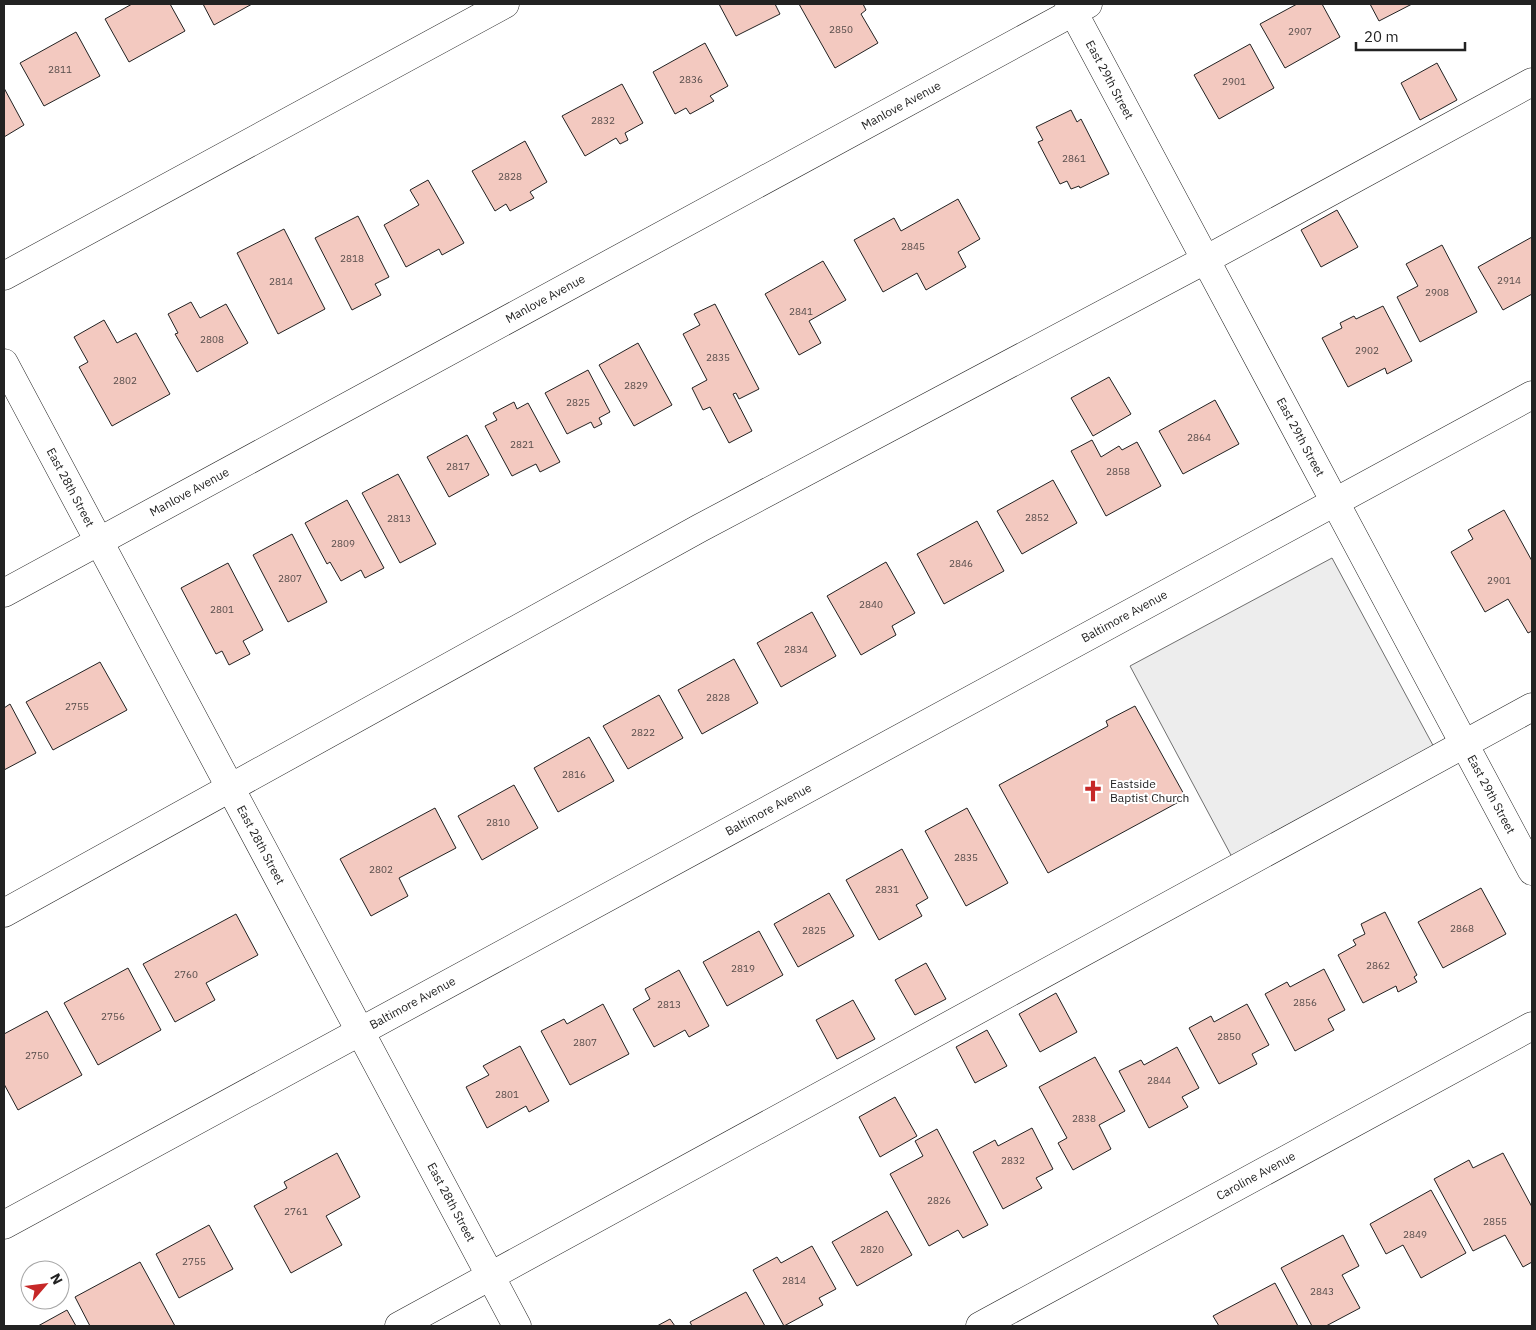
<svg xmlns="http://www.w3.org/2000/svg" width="1536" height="1330" viewBox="0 0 1536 1330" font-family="'IBM Plex Sans',sans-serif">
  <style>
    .parking { fill: #ededed; stroke: #6f6f6f }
    .building { fill: #f3c9c0; stroke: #222 }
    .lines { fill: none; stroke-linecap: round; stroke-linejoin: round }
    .minor-casing { stroke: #222; stroke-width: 29 }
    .minor { stroke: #fff; stroke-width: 28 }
    .labels { text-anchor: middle; stroke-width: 4; stroke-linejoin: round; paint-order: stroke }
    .number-label { font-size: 10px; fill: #564c4a }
    .street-label { font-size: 12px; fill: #222; stroke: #fff }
    .poi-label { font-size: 12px; fill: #222; stroke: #fff; text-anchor: start }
  </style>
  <rect width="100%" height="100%" fill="#fff"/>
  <polygon class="parking" points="1332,558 1435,749 1232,857 1130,666"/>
  <g class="building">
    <polygon points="132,4 170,4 185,31 129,62 105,19"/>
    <polygon points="203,4 252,4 214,25"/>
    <polygon points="719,4 775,4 780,14 736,36"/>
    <polygon points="799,4 863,4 866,10 861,14 878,43 835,68"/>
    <polygon points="1297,4 1322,4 1340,37 1285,68 1260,24"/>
    <polygon points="1370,4 1412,4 1379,21"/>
    <polygon points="76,32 100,76 44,106 20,63"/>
    <polygon points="705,43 728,86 710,96 714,101 690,114 686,108 675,114 653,72"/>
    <polygon points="1250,44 1274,88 1219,119 1194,75"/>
    <polygon points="1437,63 1457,100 1420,120 1401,83"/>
    <polygon points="622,84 643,123 625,133 628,140 620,144 616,138 585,156 562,116"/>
    <polygon points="4,88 24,125 4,137"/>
    <polygon points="1071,110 1077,122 1081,119 1109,174 1080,188 1079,186 1071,189 1067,181 1060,184 1038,142 1043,140 1036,127"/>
    <polygon points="525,141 547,182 530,192 534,198 510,211 506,204 495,211 472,171"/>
    <polygon points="428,180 464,243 442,255 439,249 406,267 384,225 419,205 410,190"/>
    <polygon points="958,199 980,239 958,252 966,267 926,290 917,273 883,292 854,240 894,218 901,231"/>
    <polygon points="1337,210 1358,247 1321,267 1301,230"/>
    <polygon points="358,216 389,277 375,284 381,295 352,310 315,238"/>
    <polygon points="284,229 325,309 278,334 237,253"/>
    <polygon points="1532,237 1532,294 1503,310 1478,267"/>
    <polygon points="1442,245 1477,312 1420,342 1397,297 1418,286 1406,264"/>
    <polygon points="823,261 846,300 809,321 821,343 799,355 765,294"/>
    <polygon points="191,302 200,318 226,304 248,343 197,372 175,334 178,333 168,314"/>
    <polygon points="715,304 759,389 739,399 736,393 733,394 752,431 729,443 710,407 703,410 692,388 707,380 683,334 700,325 694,314"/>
    <polygon points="1383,306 1412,361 1387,374 1385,368 1348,387 1322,338 1342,328 1340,323 1354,316 1356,319"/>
    <polygon points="104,320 117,343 136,333 170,394 112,426 79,367 88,362 74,337"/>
    <polygon points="638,343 672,405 634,426 599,365"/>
    <polygon points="588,370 610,412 599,418 602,424 594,428 591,422 567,434 545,393"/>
    <polygon points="1109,377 1131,414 1093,436 1071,398"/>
    <polygon points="1215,400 1239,444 1183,474 1159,431"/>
    <polygon points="514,402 517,409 528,403 560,462 540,472 536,464 512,476 485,426 497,420 493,413"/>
    <polygon points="467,435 489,475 449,497 427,457"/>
    <polygon points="1092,440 1101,457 1119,446 1122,450 1137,442 1161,486 1106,516 1071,451"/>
    <polygon points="398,474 436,544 400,563 362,493"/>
    <polygon points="1053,480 1077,523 1022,554 997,511"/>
    <polygon points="347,500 384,568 365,578 361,570 341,581 330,562 327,564 305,523"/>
    <polygon points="1504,510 1532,561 1532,631 1528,633 1508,599 1485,612 1451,552 1473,539 1468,530"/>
    <polygon points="977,521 1004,571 944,604 917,554"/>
    <polygon points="292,534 327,602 288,622 253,555"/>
    <polygon points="886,562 915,613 892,626 896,635 861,655 827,596"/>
    <polygon points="228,563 263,630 243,641 250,654 229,665 222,651 216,654 181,588"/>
    <polygon points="812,612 836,656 781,687 757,643"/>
    <polygon points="734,659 758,703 702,734 678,690"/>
    <polygon points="100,662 127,710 53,750 26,702"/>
    <polygon points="659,695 683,738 628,769 603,726"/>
    <polygon points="10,704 36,753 4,770 4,708"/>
    <polygon points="1135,706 1186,798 1048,873 999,785 1108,726 1106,721"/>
    <polygon points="589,737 614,781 558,812 534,768"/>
    <polygon points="514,785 538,828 482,860 458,816"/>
    <polygon points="435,808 456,848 399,878 408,896 371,916 340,859"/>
    <polygon points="967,808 1008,883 966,906 925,831"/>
    <polygon points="902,849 928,898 916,905 922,916 879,940 846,880"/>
    <polygon points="1481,888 1506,934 1443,968 1418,922"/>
    <polygon points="829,893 854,936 798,967 774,924"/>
    <polygon points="1385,912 1417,975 1414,977 1417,982 1398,992 1396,986 1363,1003 1338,955 1356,945 1353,940 1365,934 1361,924"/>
    <polygon points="236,914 258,955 206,983 215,1000 175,1022 143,964"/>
    <polygon points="759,931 783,975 727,1006 703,962"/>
    <polygon points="926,963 946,999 915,1015 895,980"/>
    <polygon points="128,968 161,1030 98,1065 64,1003"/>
    <polygon points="1324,969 1345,1010 1328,1019 1334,1030 1295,1051 1265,994 1287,982 1290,987"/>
    <polygon points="679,970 709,1026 689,1037 685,1030 654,1047 633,1009 650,999 645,989"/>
    <polygon points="1056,993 1077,1032 1040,1052 1019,1014"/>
    <polygon points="853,1000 875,1039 837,1059 816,1020"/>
    <polygon points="603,1004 629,1054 570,1085 541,1031 564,1019 567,1024"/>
    <polygon points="1247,1004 1269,1045 1252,1054 1257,1064 1219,1084 1189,1028 1211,1016 1214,1022"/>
    <polygon points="47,1011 82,1075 18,1110 4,1084 4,1034"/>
    <polygon points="987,1030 1007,1066 975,1083 956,1047"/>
    <polygon points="520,1046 549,1101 529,1112 526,1106 487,1128 466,1087 489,1075 483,1066"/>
    <polygon points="1177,1047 1199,1088 1182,1097 1188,1107 1149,1128 1119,1071 1141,1060 1144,1065"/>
    <polygon points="1095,1057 1125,1111 1099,1125 1111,1149 1073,1170 1058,1143 1067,1138 1039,1087"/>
    <polygon points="895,1097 917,1136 880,1157 859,1117"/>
    <polygon points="1032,1128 1053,1169 1036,1178 1042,1188 1003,1209 973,1152 995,1140 998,1146"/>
    <polygon points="937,1129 988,1225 963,1238 958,1230 929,1246 890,1174 923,1156 915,1141"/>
    <polygon points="337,1153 360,1197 326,1216 342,1245 291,1273 254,1206 287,1188 284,1182"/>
    <polygon points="1503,1153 1532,1207 1532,1262 1523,1267 1505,1235 1473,1251 1434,1179 1469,1160 1473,1168"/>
    <polygon points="1431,1190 1466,1253 1421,1278 1403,1245 1386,1254 1370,1224"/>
    <polygon points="887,1211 912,1255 857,1286 832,1242"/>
    <polygon points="209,1225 233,1269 179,1298 156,1254"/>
    <polygon points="1343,1235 1359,1266 1342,1275 1360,1308 1326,1326 1312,1326 1281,1268"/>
    <polygon points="812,1246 836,1289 819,1298 823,1305 784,1326 753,1270 777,1257 781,1263"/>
    <polygon points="140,1262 175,1326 90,1326 75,1297"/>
    <polygon points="1275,1283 1298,1326 1219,1326 1213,1316"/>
    <polygon points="746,1292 765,1326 692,1326 690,1322"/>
    <polygon points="67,1310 76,1326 38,1326"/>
    <polygon points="670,1319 675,1326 657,1326"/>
  </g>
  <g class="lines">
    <g class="minor-casing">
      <g id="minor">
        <path id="s1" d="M1069,4L1532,871"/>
        <polyline points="4,276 505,4"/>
        <path id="s2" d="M4,363L517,1326"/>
        <path id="s3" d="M4,593L1088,4"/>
        <polyline points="4,913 700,528 1205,260 1532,82"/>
        <path id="s4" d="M4,1225L1532,395"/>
        <polyline points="399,1326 1532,707"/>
        <path id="s5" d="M980,1326L1532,1026"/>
      </g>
    </g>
    <use href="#minor" class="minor"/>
  </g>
  <defs>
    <g id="church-bare" transform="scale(1.725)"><path d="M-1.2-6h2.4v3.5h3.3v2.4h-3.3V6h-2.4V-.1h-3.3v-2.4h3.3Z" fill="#c62828" stroke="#fff" stroke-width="2.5" paint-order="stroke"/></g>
  </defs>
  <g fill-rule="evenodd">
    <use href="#church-bare" x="1093" y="791"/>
  </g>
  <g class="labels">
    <g class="number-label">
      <text x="841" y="33">2850</text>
      <text x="1300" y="35">2907</text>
      <text x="60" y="73">2811</text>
      <text x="691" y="83">2836</text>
      <text x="1234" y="85">2901</text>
      <text x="603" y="124">2832</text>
      <text x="1074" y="162">2861</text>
      <text x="510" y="180">2828</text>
      <text x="913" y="250">2845</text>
      <text x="352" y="262">2818</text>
      <text x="1509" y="284">2914</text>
      <text x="281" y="285">2814</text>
      <text x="1437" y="296">2908</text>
      <text x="801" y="315">2841</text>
      <text x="212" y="343">2808</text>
      <text x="1367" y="354">2902</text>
      <text x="718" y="361">2835</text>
      <text x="125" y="384">2802</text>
      <text x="636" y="389">2829</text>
      <text x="578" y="406">2825</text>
      <text x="1199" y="441">2864</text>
      <text x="522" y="448">2821</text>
      <text x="458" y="470">2817</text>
      <text x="1118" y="475">2858</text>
      <text x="1037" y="521">2852</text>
      <text x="399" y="522">2813</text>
      <text x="343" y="547">2809</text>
      <text x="961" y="567">2846</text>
      <text x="290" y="582">2807</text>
      <text x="1499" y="584">2901</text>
      <text x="871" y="608">2840</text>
      <text x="222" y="613">2801</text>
      <text x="796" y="653">2834</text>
      <text x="718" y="701">2828</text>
      <text x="77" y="710">2755</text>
      <text x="643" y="736">2822</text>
      <text x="574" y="778">2816</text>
      <text x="498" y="826">2810</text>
      <text x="966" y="861">2835</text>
      <text x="381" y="873">2802</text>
      <text x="887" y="893">2831</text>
      <text x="1462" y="932">2868</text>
      <text x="814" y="934">2825</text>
      <text x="1378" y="969">2862</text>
      <text x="743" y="972">2819</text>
      <text x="186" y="978">2760</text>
      <text x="1305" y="1006">2856</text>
      <text x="669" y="1008">2813</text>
      <text x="113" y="1020">2756</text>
      <text x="1229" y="1040">2850</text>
      <text x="585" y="1046">2807</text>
      <text x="37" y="1059">2750</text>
      <text x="1159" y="1084">2844</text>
      <text x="507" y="1098">2801</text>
      <text x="1084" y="1122">2838</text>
      <text x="1013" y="1164">2832</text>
      <text x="939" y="1204">2826</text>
      <text x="296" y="1215">2761</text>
      <text x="1495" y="1225">2855</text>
      <text x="1415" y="1238">2849</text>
      <text x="872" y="1253">2820</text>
      <text x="194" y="1265">2755</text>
      <text x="794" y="1284">2814</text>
      <text x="1322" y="1295">2843</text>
    </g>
    <g class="street-label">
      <text dy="4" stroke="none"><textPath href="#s1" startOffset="86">East 29th Street</textPath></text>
      <text dy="4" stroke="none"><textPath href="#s3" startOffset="1021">Manlove Avenue</textPath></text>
      <text dy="4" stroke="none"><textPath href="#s3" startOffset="616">Manlove Avenue</textPath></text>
      <text dy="4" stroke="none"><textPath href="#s1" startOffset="491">East 29th Street</textPath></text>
      <text dy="4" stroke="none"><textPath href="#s2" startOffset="141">East 28th Street</textPath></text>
      <text dy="4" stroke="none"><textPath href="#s3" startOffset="211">Manlove Avenue</textPath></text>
      <text dy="4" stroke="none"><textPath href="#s4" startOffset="1275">Baltimore Avenue</textPath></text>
      <text dy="4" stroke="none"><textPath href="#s1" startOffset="896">East 29th Street</textPath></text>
      <text dy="4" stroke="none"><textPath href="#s4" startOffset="870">Baltimore Avenue</textPath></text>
      <text dy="4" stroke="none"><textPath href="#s2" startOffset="546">East 28th Street</textPath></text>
      <text dy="4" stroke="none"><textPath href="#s4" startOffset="465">Baltimore Avenue</textPath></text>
      <text dy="4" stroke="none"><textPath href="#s5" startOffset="314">Caroline Avenue</textPath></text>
      <text dy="4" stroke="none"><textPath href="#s2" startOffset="951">East 28th Street</textPath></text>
    </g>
    <g class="poi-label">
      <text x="1110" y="788">Eastside<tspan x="1110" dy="14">Baptist Church</tspan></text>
    </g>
  </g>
  <rect width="1536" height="1330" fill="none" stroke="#222222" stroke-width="10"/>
  <g transform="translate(45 1285) rotate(62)"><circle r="24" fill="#ffffff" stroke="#a7a7a7"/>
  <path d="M0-4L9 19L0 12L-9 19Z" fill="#c62828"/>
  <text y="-8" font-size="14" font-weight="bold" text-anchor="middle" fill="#222222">N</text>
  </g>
  <path d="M1356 42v8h109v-8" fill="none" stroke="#222222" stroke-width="2.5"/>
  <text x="1364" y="42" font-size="15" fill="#222222" stroke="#ffffff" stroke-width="4" paint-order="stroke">20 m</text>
</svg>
